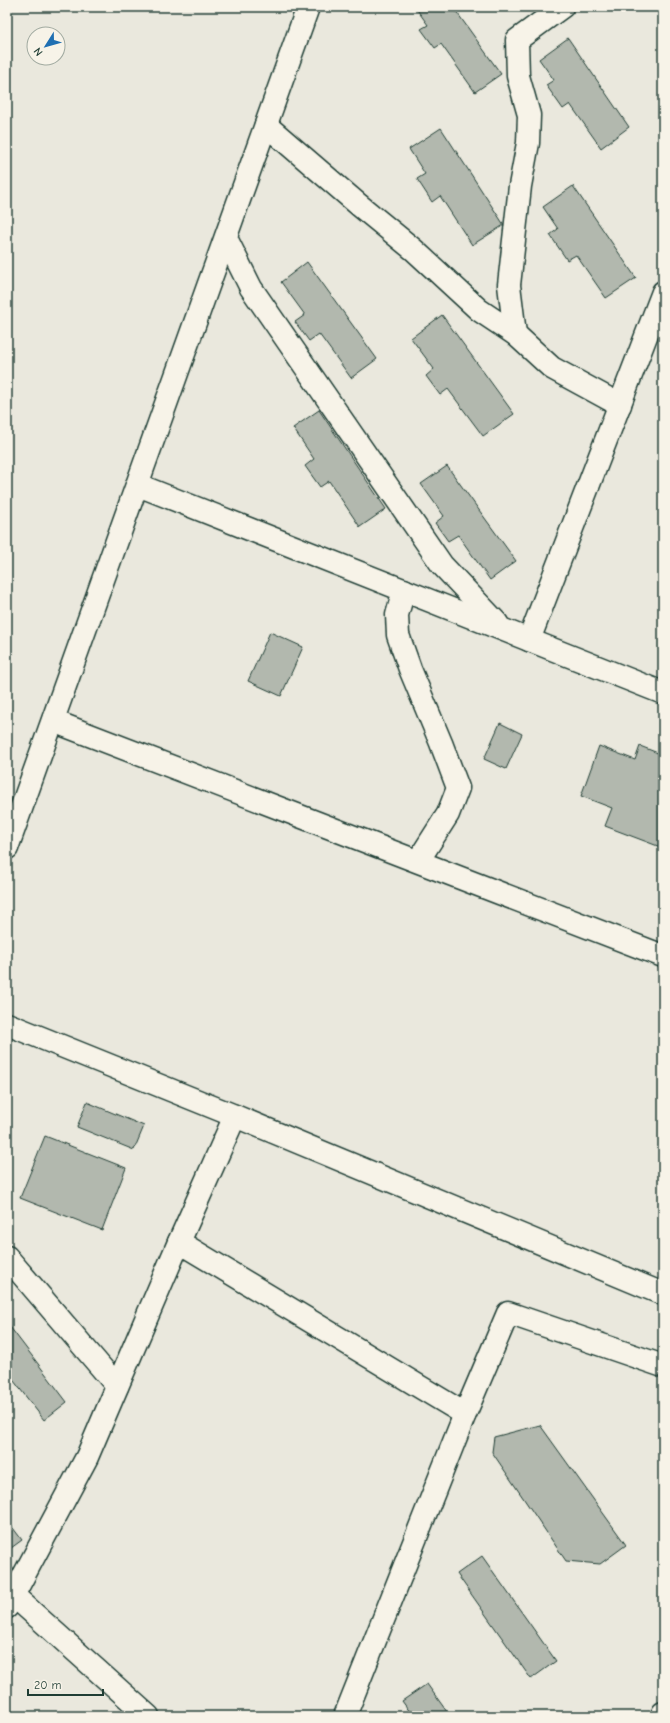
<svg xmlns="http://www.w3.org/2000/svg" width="670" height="1723" viewBox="0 0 670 1723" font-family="'Comic Neue',sans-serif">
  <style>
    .building { fill: #b2b8ae; stroke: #1f3d34 }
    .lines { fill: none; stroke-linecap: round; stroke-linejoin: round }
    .minor-casing { stroke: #1f3d34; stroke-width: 25 }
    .minor { stroke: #f7f3e8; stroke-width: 22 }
  </style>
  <rect width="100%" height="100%" fill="#eae8dd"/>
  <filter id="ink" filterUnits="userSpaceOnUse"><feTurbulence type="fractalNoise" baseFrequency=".025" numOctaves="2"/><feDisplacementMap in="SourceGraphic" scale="8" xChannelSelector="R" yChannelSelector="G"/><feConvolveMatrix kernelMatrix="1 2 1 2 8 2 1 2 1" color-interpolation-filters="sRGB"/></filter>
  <g filter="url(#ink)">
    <g class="building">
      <polygon points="415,7 453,7 501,74 475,92 441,44 435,48 421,29 428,25"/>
      <polygon points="568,38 629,127 601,148 570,104 563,109 546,85 554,80 539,59"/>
      <polygon points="441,128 504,225 472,245 440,196 432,202 417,179 425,174 409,149"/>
      <polygon points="573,186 636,278 606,298 576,255 567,260 550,235 558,229 543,207"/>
      <polygon points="307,262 377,359 351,378 319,334 309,341 295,322 305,315 281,282"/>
      <polygon points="442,315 514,414 483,436 448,389 440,395 426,376 434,369 411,338"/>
      <polygon points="319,410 386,509 360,527 329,481 320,487 305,466 314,459 293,428"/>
      <polygon points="447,466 516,561 490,580 458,535 448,541 435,523 444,516 421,484"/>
      <polygon points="270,632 303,647 281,696 248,681"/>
      <polygon points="500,723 522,734 506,769 484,759"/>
      <polygon points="599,746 635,760 640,746 663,755 663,848 605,826 612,808 581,796"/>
      <polygon points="87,1102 144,1126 134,1150 77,1127"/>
      <polygon points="45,1136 126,1168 102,1230 20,1198"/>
      <polygon points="7,1323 67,1402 44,1420 7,1372"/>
      <polygon points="540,1425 626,1545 600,1564 566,1561 492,1452 494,1437"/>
      <polygon points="7,1520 22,1540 7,1551"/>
      <polygon points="482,1556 556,1661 531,1679 457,1574"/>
      <polygon points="427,1684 450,1716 413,1716 402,1701"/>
    </g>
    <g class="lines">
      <g class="minor-casing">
        <g id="minor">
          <polyline points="266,125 359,205 414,250 479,310 515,334 552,368 620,405"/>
          <polyline points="226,238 251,288 442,565 497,623"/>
          <polyline points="515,334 509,285 520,186 528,143 529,115 518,76 517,40 562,7"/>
          <polyline points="138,485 663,693"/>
          <polyline points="404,590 397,615 398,635 410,669 441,743 458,788 448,814 418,861"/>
          <polyline points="529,640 663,292"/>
          <polyline points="53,721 663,956"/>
          <polyline points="7,848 308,7"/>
          <polyline points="7,1024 235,1116 663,1294"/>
          <polyline points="179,1242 465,1414"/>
          <polyline points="7,1257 117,1386"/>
          <polyline points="13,1595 148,1716"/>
          <polyline points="7,1607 87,1457 179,1242 235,1116"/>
          <polyline points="345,1716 465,1414 508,1313 663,1366"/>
          <polyline points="662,1716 663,1713"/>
        </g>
      </g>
      <use href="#minor" class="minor"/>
    </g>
  </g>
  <rect width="670" height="1723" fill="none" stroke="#f7f3e8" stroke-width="24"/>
  <rect x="12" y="12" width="646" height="1699" fill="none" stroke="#1f3d34" stroke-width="1.5" filter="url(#ink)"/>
  <g transform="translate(46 46) rotate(233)"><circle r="19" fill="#f7f3e8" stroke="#a1aaa0"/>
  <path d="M0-3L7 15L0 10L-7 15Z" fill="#1f6fb2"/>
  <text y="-6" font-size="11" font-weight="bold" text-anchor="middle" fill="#1f3d34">N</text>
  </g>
  <path d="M28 1689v6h75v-6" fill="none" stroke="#1f3d34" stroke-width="2"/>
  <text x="34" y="1689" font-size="12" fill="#1f3d34" stroke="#f7f3e8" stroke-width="3" paint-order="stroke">20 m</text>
</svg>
